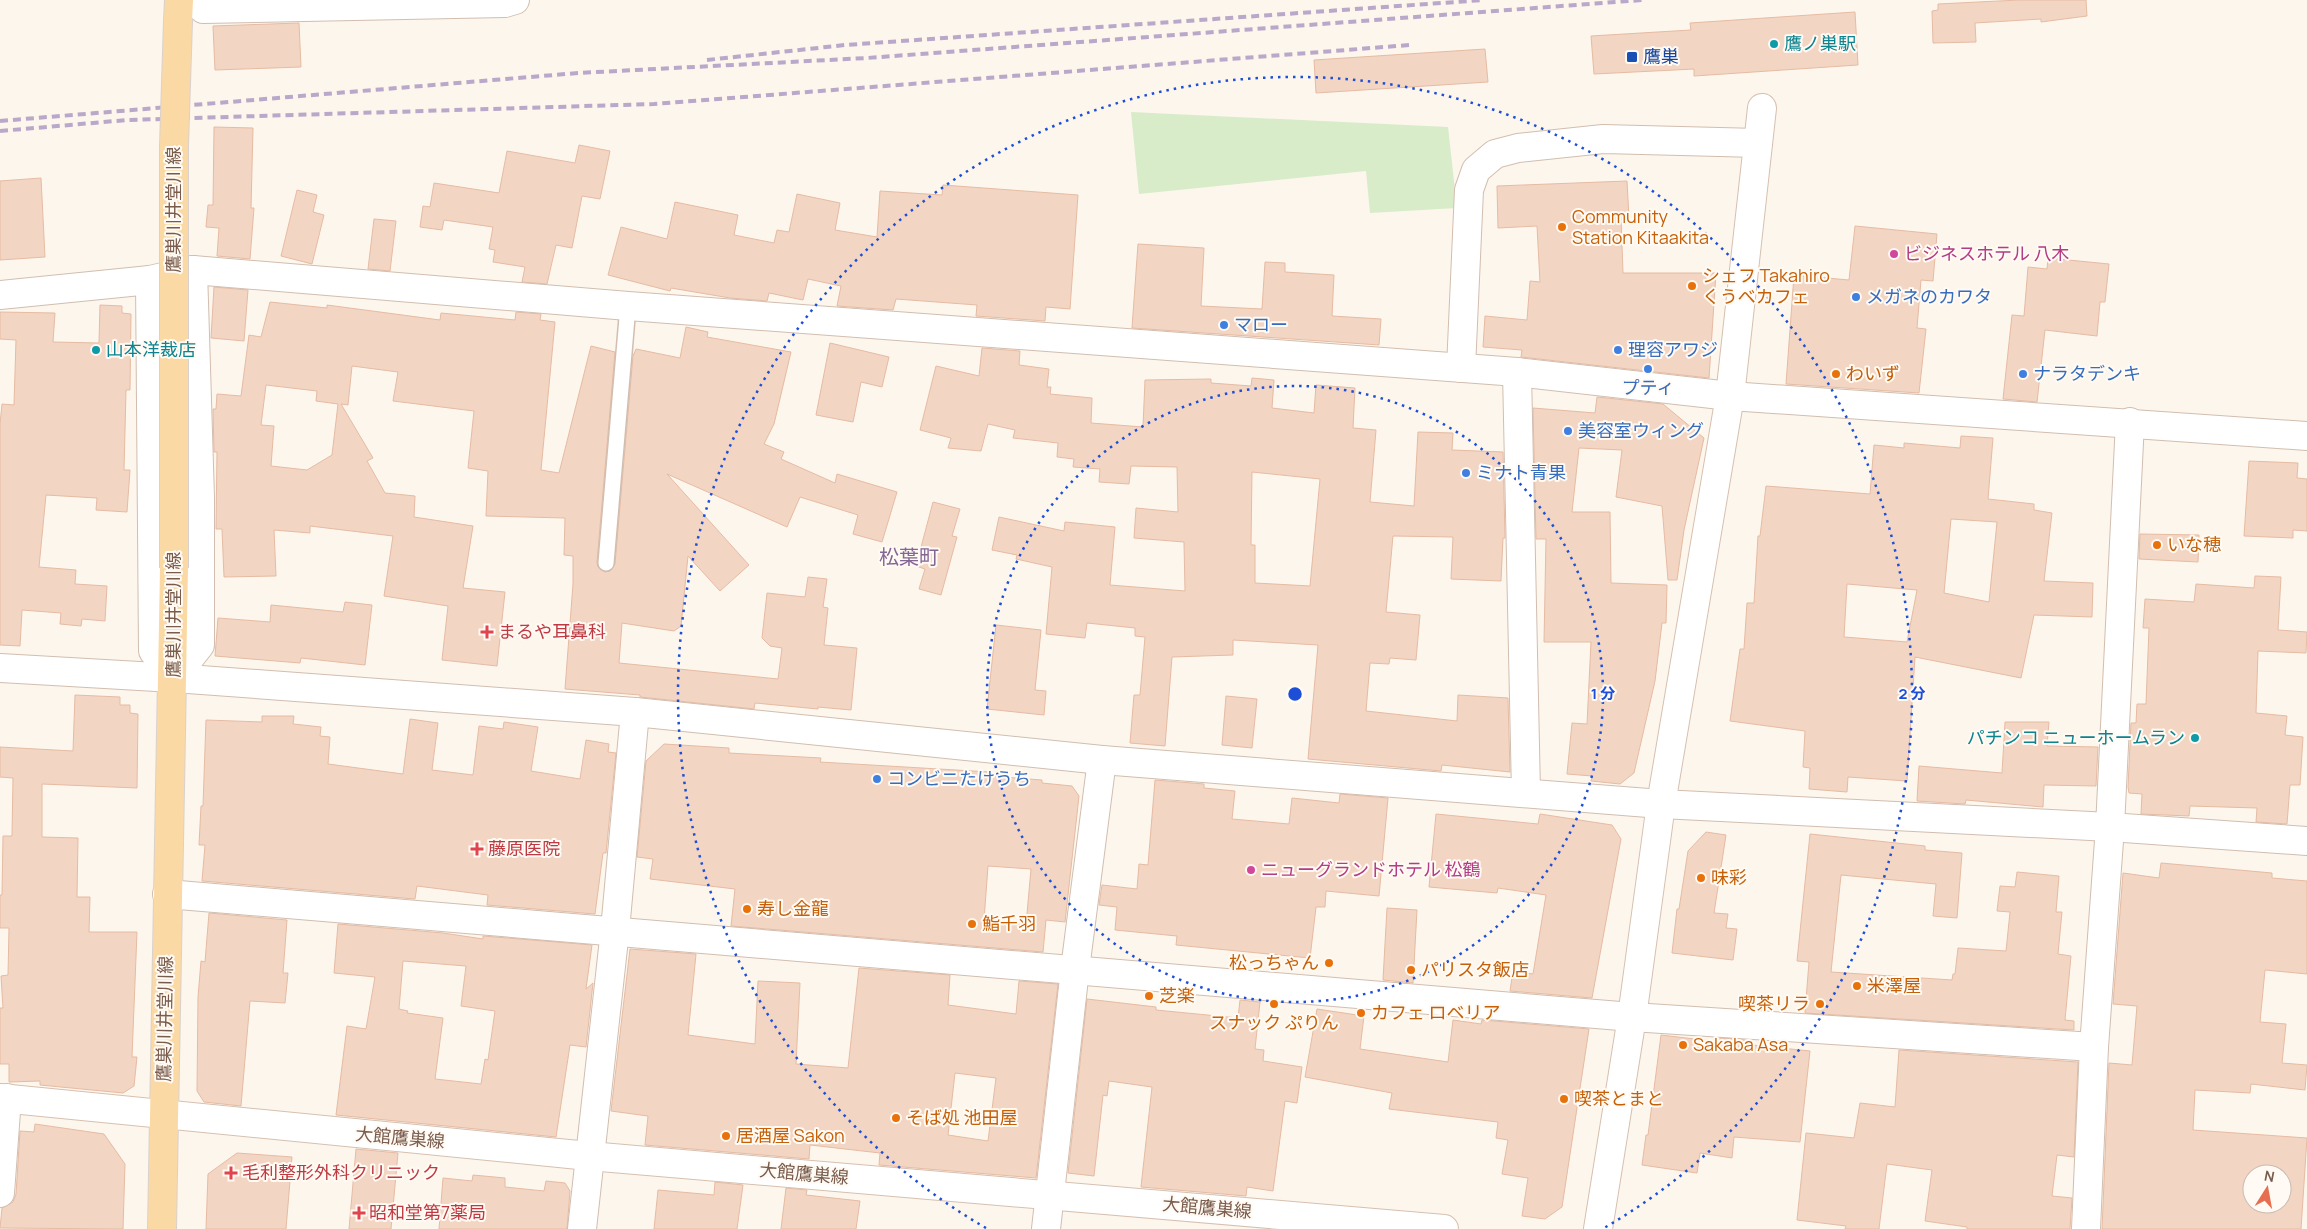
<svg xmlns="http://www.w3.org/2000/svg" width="2307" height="1229" viewBox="0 0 2307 1229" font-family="Manrope,'Noto Sans JP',sans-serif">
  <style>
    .green { fill: #d8ecc9 }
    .building { fill: #f3d5c3; stroke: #e6bba3; fill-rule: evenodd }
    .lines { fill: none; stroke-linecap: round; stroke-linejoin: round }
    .lane-casing { stroke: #d1beb0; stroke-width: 18 }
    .street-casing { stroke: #d1beb0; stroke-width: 30 }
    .secondary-casing { stroke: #d6c0b0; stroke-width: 30 }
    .primary-casing { stroke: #dad1cd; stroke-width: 30 }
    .lane { stroke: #fff; stroke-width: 15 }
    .street { stroke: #fff; stroke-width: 28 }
    .secondary { stroke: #fff; stroke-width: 28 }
    .primary { stroke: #fbd9a5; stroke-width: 28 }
    .rail { stroke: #b9a8c9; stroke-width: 4; stroke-dasharray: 8 5; stroke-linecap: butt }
    .primary-bridge-casing { stroke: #dad1cd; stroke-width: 30; stroke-linecap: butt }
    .primary-bridge { stroke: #fbd9a5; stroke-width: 28 }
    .ring { fill: none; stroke: #1d4ed8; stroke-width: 2.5; stroke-dasharray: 2.5 5 }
    .culture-dot { fill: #0f9aa8; stroke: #fffaf3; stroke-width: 2 }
    .transit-dot { fill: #1a4fb4; stroke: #fffaf3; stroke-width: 2 }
    .food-dot { fill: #e8710a; stroke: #fffaf3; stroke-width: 2 }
    .hotel-dot { fill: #d1479c; stroke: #fffaf3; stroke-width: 2 }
    .shop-dot { fill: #3f7fe0; stroke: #fffaf3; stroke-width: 2 }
    .health-dot { fill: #e0444e; stroke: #fffaf3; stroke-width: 2 }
    .labels { text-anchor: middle; stroke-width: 4; stroke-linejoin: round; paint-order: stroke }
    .culture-label { font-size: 18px; fill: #0d838f; stroke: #fffaf3; text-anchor: start }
    .transit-label { font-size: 18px; fill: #164399; stroke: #fffaf3; text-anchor: start }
    .street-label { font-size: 18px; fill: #7a5c4d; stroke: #fffaf3 }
    .food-label { font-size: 18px; fill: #c56008; stroke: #fffaf3; text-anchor: start }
    .hotel-label { font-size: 18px; fill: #b23c85; stroke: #fffaf3; text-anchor: start }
    .shop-label { font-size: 18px; fill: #366cbe; stroke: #fffaf3; text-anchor: start }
    .health-label { font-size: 18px; fill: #be3a42; stroke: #fffaf3; text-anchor: start }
    .quarter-label { font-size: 20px; fill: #846695; stroke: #fffaf3 }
    .centre { fill: #1d4ed8; stroke: #fffaf3; stroke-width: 2.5 }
    .ring-label { font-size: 15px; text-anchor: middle; font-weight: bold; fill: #1d4ed8; stroke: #fffaf3; stroke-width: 4; stroke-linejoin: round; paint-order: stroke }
  </style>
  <rect width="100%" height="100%" fill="#fdf6ec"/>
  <polygon class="green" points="1131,112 1448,127 1457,208 1370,213 1366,171 1139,194"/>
  <g class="building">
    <polygon points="2019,0 2086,0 2087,16 2041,22 2041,19 1975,23 1976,42 1933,43 1932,11 1938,10 1938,4"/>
    <polygon points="1855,12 1858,65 1694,76 1694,69 1594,74 1591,36 1691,30 1690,23"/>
    <polygon points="299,23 301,67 215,70 213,26"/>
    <polygon points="1485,49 1488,82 1316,93 1314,60"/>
    <polygon points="214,127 253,128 251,208 254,208 250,259 217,256 219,228 206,227 208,205 213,205"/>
    <polygon points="579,145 610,151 600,199 582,196 572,248 556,245 547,284 522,282 525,267 493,262 495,250 489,249 493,227 444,220 442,230 420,227 423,206 430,207 434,183 499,193 507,151 575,163"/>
    <polygon points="41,178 45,257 0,260 0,181"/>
    <polygon points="1627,181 1629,218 1621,218 1623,273 1716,273 1709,378 1521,357 1522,350 1483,347 1485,316 1527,320 1530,281 1540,282 1537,226 1498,228 1497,186"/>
    <polygon points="943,185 1078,195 1070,309 1046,307 1045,321 976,316 977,305 896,299 893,310 837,306 841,286 808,279 803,300 769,293 767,301 730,298 671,288 670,291 608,275 621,227 667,239 675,202 738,215 734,235 774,243 777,230 789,232 797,194 840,203 835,230 877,237 880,191 942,195"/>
    <polygon points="297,190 317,195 313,212 324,215 312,264 281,256"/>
    <polygon points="374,219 396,221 390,271 368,269"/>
    <polygon points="1855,226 1937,234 1933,281 1921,280 1917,328 1926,329 1919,393 1786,384 1794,275 1849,280"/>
    <polygon points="1138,244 1204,248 1201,306 1262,309 1265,262 1285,263 1285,272 1334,275 1332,316 1381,319 1379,345 1132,328"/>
    <polygon points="2048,258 2109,264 2105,302 2100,302 2097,336 2045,330 2037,402 2003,399 2012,315 2024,316 2028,267 2047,269"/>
    <polygon points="214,287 248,290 244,341 211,338"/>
    <path d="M270,302L327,308V305L440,320L441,313L515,320L516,312L541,314L540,320L555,322L541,470L559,473L591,346L615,352L597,562L598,567L605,572L610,571L615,564L633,356L636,349L680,358L686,327L708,332L707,337L791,352L774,424L764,444L784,452L781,459L835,483L837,474L897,492L882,542L853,534L858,515L800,497L787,527L667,474L749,565L720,591L688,556L681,626L674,631L622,623L619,663L778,679L782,648L770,646L762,638L767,593L805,597L808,577L827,579L823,607L828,608L824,645L857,648L851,710L818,707V709L755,703L754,709L640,697V695L565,689L573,584V556L564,555L565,518L486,516L488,471L468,468L474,411L393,401L398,372L352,366L348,405L341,404L373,458L367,461L385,493L415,496L414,517L473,526L463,588L505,592L497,666L442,660L448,606L384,596L393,536L310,526V533L274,530L276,576L224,577L222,529H216L217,452H214L213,409H216L217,394L241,396L249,335L261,337ZM266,385L317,391L316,401L338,404L332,455L307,470L271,466L274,426L261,425Z"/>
    <polygon points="100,305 122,306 122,313 131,314 130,390 126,390 124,470 130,470 127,512 96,510 97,498 46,495 39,567 76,570 75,584 107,586 105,621 82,619 81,626 60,624 61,613 22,610 20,646 0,645 0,424 2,404 14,405 16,340 0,339 0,312 55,313 53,342 99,343"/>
    <polygon points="830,343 889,357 882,387 861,382 853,422 816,415"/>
    <path d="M982,348L1020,351L1019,365L1049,369L1047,387H1051L1050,394L1092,398L1091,423L1143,427L1145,380L1211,379V383L1251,386L1252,378L1274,380L1272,408L1314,413L1316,385L1355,388L1353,428L1376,430L1370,502L1414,506L1418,432L1453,433L1452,450L1503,452L1505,538H1503L1501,581L1451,579L1453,537L1393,536L1386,612L1420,615L1416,660L1390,658L1389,664L1370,663L1366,711L1457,721L1458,695L1508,698L1510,772L1442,765L1441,771L1308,759L1318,645L1233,640V655L1172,657L1165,746L1130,743L1134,695H1140L1145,637L1135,636V628L1087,623L1085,638L1046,634L1052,567L1016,559L1017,555L992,550L999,517L1064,531L1065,522L1115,527L1110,585L1185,591L1184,542L1134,538L1136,508L1178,512L1177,467L1131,466L1129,484L1099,482L1100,469L1073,467L1074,459L1057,457L1058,443L1013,438L1015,430L988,424L981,451L948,448L951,438L920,430L936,366L979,376ZM1252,472L1320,479L1310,586L1255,583V545H1251Z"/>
    <polygon points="1597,397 1663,404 1704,438 1684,530 1677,580 1668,580 1662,506 1616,497 1622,450 1579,448 1572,512 1610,512 1611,583 1667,585 1666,623 1662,623 1655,681 1634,773 1620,784 1591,781 1592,776 1567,774 1572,723 1587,724 1591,642 1544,642 1546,539 1536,539 1533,408 1595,413"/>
    <path d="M1961,436L1993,438L1988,499L2034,504V510L2052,513L2044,581L2093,583L2092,617L2034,615L2021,678L1915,657L1907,781L1848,777L1847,792L1809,789L1810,768L1803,767L1805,731L1730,721L1740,649H1744L1747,603H1754L1758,536H1760L1766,486L1870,494L1874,445L1904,448V443L1960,448ZM1951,519L1997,522L1989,602L1944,593ZM1847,584L1917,590L1907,642L1844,637Z"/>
    <polygon points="2249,461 2298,463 2297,478 2307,479 2307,531 2293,530 2293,538 2244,536"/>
    <polygon points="933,502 960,509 952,536 957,537 941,595 919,589 925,569 916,566"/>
    <polygon points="2140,534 2199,535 2198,562 2139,559"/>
    <polygon points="2255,576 2281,577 2278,630 2307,632 2306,653 2258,651 2256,713 2287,716 2285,735 2303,737 2300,785 2290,785 2287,824 2256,822 2257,808 2190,806 2189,816 2141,814 2142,794 2129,793 2128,787 2131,723 2136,723 2137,704 2146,704 2149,628 2143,628 2145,599 2194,602 2196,584 2254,588"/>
    <polygon points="345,602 372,605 365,665 301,658 300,663 215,656 218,618 270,622 271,605 343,612"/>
    <polygon points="996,625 1041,630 1035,690 1046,691 1044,715 987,709"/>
    <polygon points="75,695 120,697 120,705 130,705 130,713 138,714 137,788 42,784 42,837 78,838 77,897 90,897 89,932 137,932 132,1057 137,1057 134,1086 123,1093 40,1085 40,1081 9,1082 9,1064 0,1064 0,1008 3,1008 1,976 8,975 9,928 0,928 0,895 2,895 3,836 12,836 13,778 0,777 0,747 73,751"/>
    <polygon points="1226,696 1257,699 1252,748 1222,745"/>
    <polygon points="262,716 294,716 293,724 321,727 320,736 330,737 328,764 403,774 410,719 438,723 432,770 473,775 479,726 503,729 504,722 538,727 531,771 580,779 586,740 609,744 608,752 616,753 606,853 603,853 595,914 487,905 488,895 417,886 415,899 202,881 205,845 199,845 201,806 203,806 206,720 262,722"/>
    <polygon points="2005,722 2049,722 2047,746 2098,747 2096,786 2044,785 2043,807 1966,800 1965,804 1917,801 1919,766 2002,773"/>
    <path d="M664,744L729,748V753L821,758L820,762L990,772V776L1042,780V783L1072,786L1079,796L1065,922L1046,920L1043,952L731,926L735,889L650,879L653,859L637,857L646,761ZM988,866L1031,869L1026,925L984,920Z"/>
    <polygon points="1155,780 1204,784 1204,788 1235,791 1232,819 1289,824 1292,798 1339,803 1340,794 1388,798 1379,896 1326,891 1325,907 1316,907 1310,958 1176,945 1177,936 1115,930 1117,907 1099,905 1102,885 1137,889 1139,864 1148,865"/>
    <polygon points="1436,814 1538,824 1540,814 1612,825 1621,839 1592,998 1510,991 1513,971 1533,974 1546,895 1498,888 1497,893 1429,887"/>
    <polygon points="1706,832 1726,835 1714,913 1728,914 1726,928 1737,929 1733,960 1672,953 1677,909 1679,909 1688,851"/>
    <polygon points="1810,834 1925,846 1925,850 1962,853 1957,918 1933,916 1936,884 1841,875 1831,972 1952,980 1953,974 1955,974 1958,948 2006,951 2010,912 1997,911 2000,886 2015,887 2017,872 2059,876 2056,912 2062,912 2058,954 2071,956 2065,1020 2074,1021 2074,1030 1805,1013 1809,962 1797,961"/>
    <path d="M2161,863L2272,873V878L2307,881V974L2265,970L2260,1022L2286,1024L2282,1063L2307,1065L2305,1090L2251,1084L2250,1093L2195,1090L2193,1130L2307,1138L2301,1229H2102L2109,1063L2132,1065L2137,1006L2113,1004L2123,873L2159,878ZM2252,1174H2282V1204H2252Z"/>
    <polygon points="1387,908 1417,910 1413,983 1383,980"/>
    <polygon points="209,913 287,920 283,973 288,973 285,1003 250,1001 241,1106 204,1102 197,1091 198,997 201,961 205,962"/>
    <path d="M338,924L443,933L483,939V936L592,945L586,989L593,983L586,1047L570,1045L556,1137L336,1115L347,1026L366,1029L375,977L334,973ZM403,961L466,966L461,1006L495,1011L488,1060L485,1059L481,1084L435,1079L443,1018L407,1013L408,1011L399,1009Z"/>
    <path d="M630,949L696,954L688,1035L755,1044L758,981L800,983L796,1064L848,1068L859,968L950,975L948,1005L1016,1014L1019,981L1058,984L1036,1178L879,1165L880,1153L810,1145L809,1159L645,1145L648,1116L611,1111ZM955,1073L996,1078L988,1141L948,1135Z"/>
    <polygon points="1087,999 1156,1007 1156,1010 1238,1018 1240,1000 1260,1002 1255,1049 1264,1050 1263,1061 1302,1067 1297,1103 1285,1101 1273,1191 1247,1187 1246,1196 1141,1187 1152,1087 1109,1081 1107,1096 1103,1095 1094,1176 1068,1173"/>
    <polygon points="1317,1009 1364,1016 1360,1049 1448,1062 1453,1020 1481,1024 1482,1020 1589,1029 1562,1207 1545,1219 1522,1216 1528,1178 1502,1174 1508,1140 1496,1138 1498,1122 1389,1109 1392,1093 1305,1077"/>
    <polygon points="1661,1035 1720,1042 1720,1038 1736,1039 1753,1041 1752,1045 1810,1051 1800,1142 1734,1137 1732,1158 1700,1153 1697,1173 1642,1165 1646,1135 1648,1135"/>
    <polygon points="1899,1050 2078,1062 2074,1157 2057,1155 2052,1196 2072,1198 2070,1229 1967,1229 1967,1227 1925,1221 1932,1170 1887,1164 1879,1229 1845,1229 1846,1226 1797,1220 1806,1133 1854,1138 1860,1103 1895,1107"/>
    <polygon points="35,1124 104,1134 125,1164 123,1229 0,1228 2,1208 13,1202 16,1194 20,1131 34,1132"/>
    <polygon points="356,1149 398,1153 391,1229 349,1229"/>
    <polygon points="237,1153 292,1157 286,1229 206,1229 208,1174"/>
    <polygon points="473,1175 505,1178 505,1187 544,1191 546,1181 565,1183 570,1191 567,1229 439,1229 443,1178 472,1181"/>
    <polygon points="715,1182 743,1185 737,1229 654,1229 658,1190 714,1195"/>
    <polygon points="786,1188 807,1190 806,1195 860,1201 856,1229 781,1229"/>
  </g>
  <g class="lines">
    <g class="lane-casing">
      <polyline id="lane" points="606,563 628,306"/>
    </g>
    <g class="street-casing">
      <g id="street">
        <polyline points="203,9 505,3 515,0"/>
        <polyline points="150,280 153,651 174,678"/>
        <polyline points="0,295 150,280 193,270 628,306 1517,372 1730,396 2307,436"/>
        <polyline points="1461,368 1469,190 1476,170 1495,154 1518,148 1603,139 1758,143"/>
        <polyline points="1517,372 1526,793"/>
        <polyline points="0,668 174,678 635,712 1102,760 1661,804 2110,827 2307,841"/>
        <polyline points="174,678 200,645 200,498 193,270"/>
        <polyline points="167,894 1632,1017 2094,1047"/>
        <polyline points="0,1193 7,1098"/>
        <polyline points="582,1229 615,930 635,712"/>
        <polyline points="1046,1229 1075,969 1102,760"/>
        <polyline points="2086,1229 2094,1047 2110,827 2130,422"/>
      </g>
    </g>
    <g class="secondary-casing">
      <g id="secondary">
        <polyline points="0,1098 589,1156 1444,1229"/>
        <polyline points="1598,1229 1632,1017 1661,804 1730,396 1762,108"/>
      </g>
    </g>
    <g class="primary-casing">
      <g id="primary">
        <polyline points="178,21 179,0"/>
        <polyline points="162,1229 174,568"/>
      </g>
    </g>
    <use href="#lane" class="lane"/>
    <use href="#street" class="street"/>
    <use href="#secondary" class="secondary"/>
    <use href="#primary" class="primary"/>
    <g class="rail">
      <polyline points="707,60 845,45 1484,0"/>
      <polyline points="0,121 578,73 867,58 1642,0"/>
      <polyline points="0,131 127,120 654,104 1410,45"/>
    </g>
    <g class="primary-bridge-casing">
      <polyline id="primary-bridge" points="174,568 174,146 178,21"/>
    </g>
    <use href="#primary-bridge" class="primary-bridge"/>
  </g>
  <g class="ring">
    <circle cx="1295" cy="694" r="308"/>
    <path d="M986 1228A617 617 0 1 1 1604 1228"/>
  </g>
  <g class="culture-dot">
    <circle cx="1774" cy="44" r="5"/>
    <circle cx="96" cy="350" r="5"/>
    <circle cx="2195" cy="738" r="5"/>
  </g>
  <rect class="transit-dot" x="1626" y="51" width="12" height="12" rx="2.5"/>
  <g class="food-dot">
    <circle cx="1562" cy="227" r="5"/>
    <circle cx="1692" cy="286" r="5"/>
    <circle cx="1836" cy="374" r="5"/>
    <circle cx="2157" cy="545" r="5"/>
    <circle cx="1701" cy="878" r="5"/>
    <circle cx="747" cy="909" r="5"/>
    <circle cx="972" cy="924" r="5"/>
    <circle cx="1329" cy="963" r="5"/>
    <circle cx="1411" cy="970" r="5"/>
    <circle cx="1857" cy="986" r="5"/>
    <circle cx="1149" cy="996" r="5"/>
    <circle cx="1274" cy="1004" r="5"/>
    <circle cx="1820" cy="1004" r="5"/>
    <circle cx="1361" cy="1013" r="5"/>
    <circle cx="1683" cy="1045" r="5"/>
    <circle cx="1564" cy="1099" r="5"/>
    <circle cx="896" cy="1118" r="5"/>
    <circle cx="726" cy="1136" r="5"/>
  </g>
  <g class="hotel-dot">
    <circle cx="1894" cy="254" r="5"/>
    <circle cx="1251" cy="870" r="5"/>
  </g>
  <g class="shop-dot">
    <circle cx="1856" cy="297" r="5"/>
    <circle cx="1224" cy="325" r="5"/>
    <circle cx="1618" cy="350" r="5"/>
    <circle cx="1648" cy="369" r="5"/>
    <circle cx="2023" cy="374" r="5"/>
    <circle cx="1568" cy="431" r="5"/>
    <circle cx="1466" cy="473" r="5"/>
    <circle cx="877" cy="779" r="5"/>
  </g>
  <g class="health-dot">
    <path d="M484.5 624.5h5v5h5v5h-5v5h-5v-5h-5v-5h5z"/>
    <path d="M474.5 841.5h5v5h5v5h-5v5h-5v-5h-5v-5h5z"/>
    <path d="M228.5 1165.5h5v5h5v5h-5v5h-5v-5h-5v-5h5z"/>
    <path d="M356.5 1205.5h5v5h5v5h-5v5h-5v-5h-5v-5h5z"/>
  </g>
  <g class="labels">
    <g class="culture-label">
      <text x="1784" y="50">鷹ノ巣駅</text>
      <text x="106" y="356">山本洋裁店</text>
      <text x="2185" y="744" text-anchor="end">パチンコ ニューホームラン</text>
    </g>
    <g class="transit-label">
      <text x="1643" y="63">鷹巣</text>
    </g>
    <g class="street-label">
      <text transform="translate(174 210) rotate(-90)" y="6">鷹巣川井堂川線</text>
      <text transform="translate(174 615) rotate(-90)" y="6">鷹巣川井堂川線</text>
      <text transform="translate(165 1019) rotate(-89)" y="6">鷹巣川井堂川線</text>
      <text transform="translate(400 1138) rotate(5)" y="6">大館鷹巣線</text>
      <text transform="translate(804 1174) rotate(5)" y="6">大館鷹巣線</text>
      <text transform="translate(1207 1208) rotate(5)" y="6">大館鷹巣線</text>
    </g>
    <g class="food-label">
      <text x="1572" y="223">Community<tspan x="1572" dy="21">Station Kitaakita</tspan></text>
      <text x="1702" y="282">シェフ Takahiro<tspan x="1702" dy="21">くうべカフェ</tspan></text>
      <text x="1846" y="380">わいず</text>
      <text x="2167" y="551">いな穂</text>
      <text x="1711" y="884">味彩</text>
      <text x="757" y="915">寿し金龍</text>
      <text x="982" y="930">鮨千羽</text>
      <text x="1319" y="969" text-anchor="end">松っちゃん</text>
      <text x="1421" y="976">パリスタ飯店</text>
      <text x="1867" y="992">米澤屋</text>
      <text x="1159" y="1002">芝楽</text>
      <text x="1810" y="1010" text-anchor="end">喫茶リラ</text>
      <text x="1371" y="1019">カフェ ロベリア</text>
      <text x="1274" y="1029" text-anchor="middle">スナック ぷりん</text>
      <text x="1693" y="1051">Sakaba Asa</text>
      <text x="1574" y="1105">喫茶とまと</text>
      <text x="906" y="1124">そば処 池田屋</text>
      <text x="736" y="1142">居酒屋 Sakon</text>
    </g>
    <g class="hotel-label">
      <text x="1904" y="260">ビジネスホテル 八木</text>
      <text x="1261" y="876">ニューグランドホテル 松鶴</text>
    </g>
    <g class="shop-label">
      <text x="1866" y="303">メガネのカワタ</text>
      <text x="1234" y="331">マロー</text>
      <text x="1628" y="356">理容アワジ</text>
      <text x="2033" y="380">ナラタデンキ</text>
      <text x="1648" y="394" text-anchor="middle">プティ</text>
      <text x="1578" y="437">美容室ウィング</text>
      <text x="1476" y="479">ミナト青果</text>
      <text x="887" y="785">コンビニたけうち</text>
    </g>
    <g class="health-label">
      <text x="498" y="638">まるや耳鼻科</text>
      <text x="488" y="855">藤原医院</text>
      <text x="242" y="1179">毛利整形外科クリニック</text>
      <text x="369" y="1219">昭和堂第7薬局</text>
    </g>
    <g class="quarter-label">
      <text x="909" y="564">松葉町</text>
    </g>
  </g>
  <circle cx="1295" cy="694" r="8" class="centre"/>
  <g class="ring-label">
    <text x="1603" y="699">1 分</text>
    <text x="1912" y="699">2 分</text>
  </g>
  <g transform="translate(2267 1189) rotate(11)"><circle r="24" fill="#fffaf3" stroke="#cabbb1"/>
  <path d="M0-4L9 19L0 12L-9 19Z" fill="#e76f51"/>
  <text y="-8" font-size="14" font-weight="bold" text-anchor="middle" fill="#7a5c4d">N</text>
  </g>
</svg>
